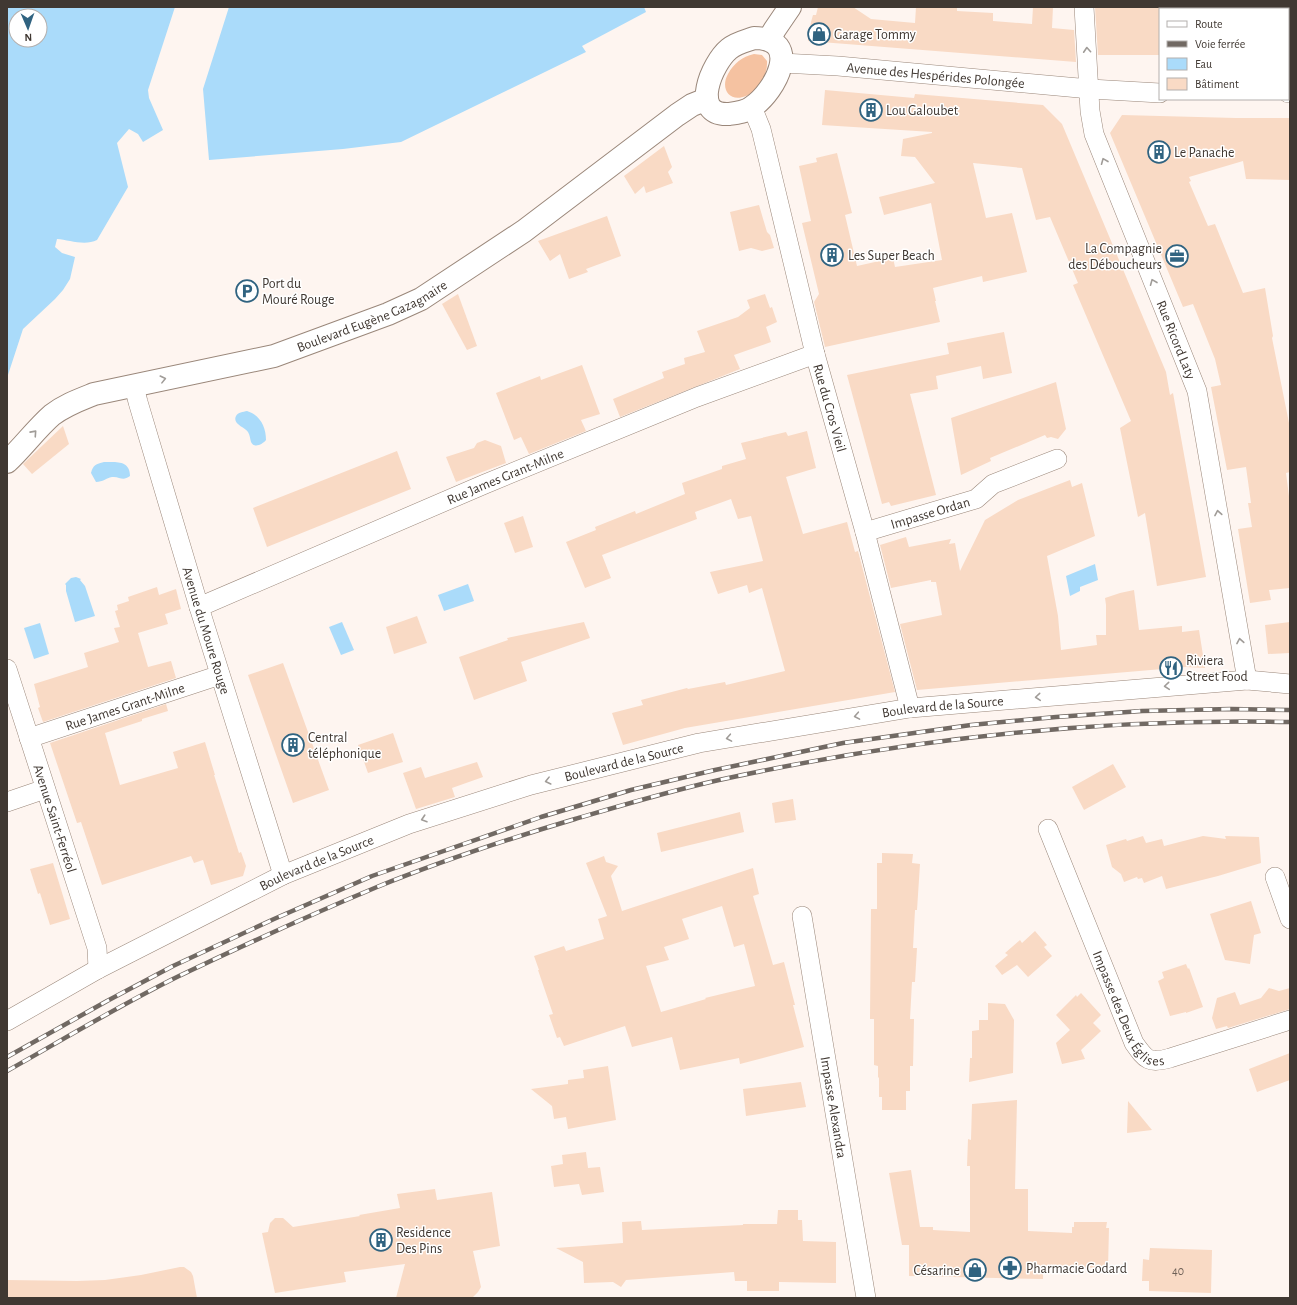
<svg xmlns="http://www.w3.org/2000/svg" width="1297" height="1305" viewBox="0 0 1297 1305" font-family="'Alegreya Sans',sans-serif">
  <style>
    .green { fill: #f5c2a1 }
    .water { fill: #aadbfa; fill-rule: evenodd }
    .building { fill: #f9dac5; fill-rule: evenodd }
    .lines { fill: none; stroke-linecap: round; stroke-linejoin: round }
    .street-casing { stroke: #9a877a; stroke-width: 20 }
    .secondary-casing { stroke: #9a877a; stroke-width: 24 }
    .street { stroke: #fff; stroke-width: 19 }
    .secondary { stroke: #fff; stroke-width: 22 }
    .rail-casing { stroke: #716963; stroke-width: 4.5 }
    .rail { stroke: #fff; stroke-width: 3; stroke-dasharray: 9; stroke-linecap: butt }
    .oneway { stroke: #a09c98 }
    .labels { text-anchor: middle; stroke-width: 3; stroke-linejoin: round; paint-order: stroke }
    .number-label { font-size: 12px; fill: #6e6057 }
    .poi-label { font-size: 14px; fill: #403832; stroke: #fff; text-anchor: start }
    .street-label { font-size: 14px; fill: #403832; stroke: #fff }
  </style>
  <rect width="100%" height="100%" fill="#fef5f0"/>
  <path class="green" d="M754,54L762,55L767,61C768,74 759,91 746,96C729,103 720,88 728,74C734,63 742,57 754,54Z"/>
  <g class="water">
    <path d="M7,7H175L148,90L149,98L163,130L143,142L138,134L129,129L117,143L128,187L97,240C85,246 69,240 57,239L55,247L62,253L75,257L70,279L63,290L55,299L23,329L7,378ZM16,16H40V40H16Z"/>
    <polygon points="229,7 644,7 646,12 582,46 586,52 401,142 343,149 209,160 203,89"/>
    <path d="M247,411C260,415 266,427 266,440C263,444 254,449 251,442C250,439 250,435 248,432C245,427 232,424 236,416C238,412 243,412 247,411Z"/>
    <path d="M104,462C116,462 130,460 130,476C122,482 120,476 112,477C106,478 103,482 96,482L91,473C93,465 96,464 104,462Z"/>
    <polygon points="1095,564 1098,580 1080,587 1080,591 1070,596 1066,576"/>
    <polygon points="76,577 81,579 80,580 85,586 95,616 75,622 66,591 66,585 65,584 71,578"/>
    <polygon points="468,584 474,601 444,611 438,595"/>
    <polygon points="342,622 354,650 341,655 329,627"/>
    <polygon points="40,623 49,654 34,659 24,628"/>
  </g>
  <g class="building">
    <polygon points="818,7 853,7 871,19 915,23 916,7 957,7 957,11 993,13 993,21 1032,24 1033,7 1053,7 1052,28 1074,30 1076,62 808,41 811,22 813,15 816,15"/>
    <polygon points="1095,7 1160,7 1160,55 1098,55"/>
    <polygon points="825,90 914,98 915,94 1043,105 1062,124 1166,372 1170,395 1173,393 1206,577 1157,586 1145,513 1138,517 1120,428 1131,421 1073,285 1078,283 1050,217 1036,220 1022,168 973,163 986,218 1012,213 1027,272 983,282 982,276 933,288 936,301 935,301 940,322 825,347 814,302 819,294 802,223 811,221 799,166 817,162 816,158 837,153 852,213 845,215 857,266 893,258 895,267 942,260 931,203 884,215 879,197 935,183 915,157 901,156 903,139 932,133 932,132 822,125"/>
    <polygon points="1122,115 1236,118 1290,118 1290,180 1246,179 1243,161 1189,177 1191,181 1189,182 1208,226 1215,224 1243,293 1265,288 1273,336 1272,338 1290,428 1290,472 1286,473 1290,504 1290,588 1269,590 1271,600 1250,603 1238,529 1252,527 1248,503 1251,503 1246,467 1227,470 1211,387 1221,385 1215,359 1193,304 1183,307 1110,133"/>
    <polygon points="664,146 672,167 668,172 673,183 646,193 644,186 635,194 624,176"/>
    <polygon points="759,205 767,232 770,235 774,248 762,251 751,248 739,251 730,212"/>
    <polygon points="607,216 621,256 586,269 588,272 569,279 560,254 550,261 538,241"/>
    <polygon points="458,294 477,346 467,350 442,304"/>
    <polygon points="765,294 770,308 772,307 777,322 766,327 771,342 734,355 740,369 620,417 613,399 664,378 662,372 685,364 684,358 705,352 697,331 738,317 750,308 747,300"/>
    <polygon points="1004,332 1012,373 983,379 981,366 936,376 938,389 910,394 936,495 891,506 889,502 882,504 847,375 949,354 947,343"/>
    <polygon points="582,365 600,414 581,420 586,431 529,454 521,437 514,440 496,393 540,376 541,380"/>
    <polygon points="1056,382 1066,429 1058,439 1051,437 1047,438 1045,435 990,458 991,461 961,475 951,418"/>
    <polygon points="63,426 69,444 32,474 23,464"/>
    <polygon points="807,431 816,468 786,477 803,534 847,522 855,552 858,551 895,692 685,728 623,745 612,713 643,705 641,700 687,688 688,689 725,682 726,685 785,671 762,588 749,593 747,585 718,594 710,572 763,561 751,516 738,519 731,499 695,512 697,519 602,555 611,578 585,588 566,542 596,530 595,527 635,511 636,514 685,494 682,483 722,469 722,466 746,459 741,443 786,432 788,436"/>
    <polygon points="485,440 501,446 506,463 456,482 446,457 474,448 477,443"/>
    <polygon points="397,451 411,489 267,547 253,508"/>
    <polygon points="1070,480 1072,487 1082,483 1095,536 1047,556 1058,616 1061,650 1097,645 1096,635 1106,635 1106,605 1105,598 1120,593 1134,590 1139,630 1182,626 1182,632 1199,630 1205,668 1186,667 917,690 900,624 942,615 936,582 931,582 931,580 891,588 880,545 906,537 909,547 951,539 949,544 955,543 960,571 985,520 1018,500"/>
    <polygon points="523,516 533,547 515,553 504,523"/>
    <polygon points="157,587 159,595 176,589 181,609 165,614 168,624 138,633 148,667 171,661 176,678 43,722 38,708 40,707 34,684 88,667 84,653 119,642 114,628 120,627 115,611 118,610 117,605 129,601 128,597"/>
    <polygon points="417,616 427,643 394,654 386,627"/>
    <polygon points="584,622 590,638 521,662 527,681 474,700 459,657 508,640 507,638"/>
    <polygon points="1290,622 1290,653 1268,654 1265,625"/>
    <polygon points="283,663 329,790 293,803 248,675"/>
    <polygon points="166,704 168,711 142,719 142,721 105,733 120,785 178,768 173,752 205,742 215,775 214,775 239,853 241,852 246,866 243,876 211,885 203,860 194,863 191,856 102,885 81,822 77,823 50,743"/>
    <polygon points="393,733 403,762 368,773 358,745"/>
    <polygon points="477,762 483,777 452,788 455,797 416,809 403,773 421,767 425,778"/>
    <polygon points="1113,764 1126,787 1084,810 1072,787"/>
    <polygon points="793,799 796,820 775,823 772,803"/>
    <polygon points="740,812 744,832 661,852 657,833"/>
    <polygon points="1143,836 1146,843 1162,839 1164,846 1203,836 1226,839 1225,836 1259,837 1261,863 1218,876 1166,889 1162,876 1144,883 1142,878 1138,879 1137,877 1124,882 1121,874 1112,867 1106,845 1126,839 1127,841"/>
    <polygon points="882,853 913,854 912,863 920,864 917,910 915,910 913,948 917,948 915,982 912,982 910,1019 914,1019 913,1066 910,1066 910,1091 906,1091 906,1110 882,1110 882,1097 879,1097 879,1077 878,1078 878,1066 874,1065 874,1019 870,1019 871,909 877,909 877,863 882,863"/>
    <path d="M604,856L606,862L618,866L611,876L622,911L753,868L759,894L753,896L773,965L784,962L795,1005H793L804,1047L740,1064L739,1058L680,1070L672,1037L632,1047L625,1026L564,1046L560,1037L557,1038L549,1015L553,1014L538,970H539L534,956L564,946L566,951L604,939L598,919L607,916L586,863ZM722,906L734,947L744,944L755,986L705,998L706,999L661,1012L646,966L669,960L664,947L689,939L682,919Z"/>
    <polygon points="53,863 70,919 50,925 40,893 38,894 30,869"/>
    <polygon points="1251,901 1261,933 1254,935 1250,964 1225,960 1210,914"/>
    <polygon points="1035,931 1047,945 1044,947 1052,956 1028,977 1017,965 1002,975 995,966 1008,955 1005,953 1020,940 1022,943"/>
    <polygon points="1186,964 1188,969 1189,968 1203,1007 1186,1013 1186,1012 1170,1016 1158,981 1164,978 1162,972"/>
    <polygon points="1269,988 1279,991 1290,988 1290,1009 1228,1028 1227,1026 1216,1029 1212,1018 1217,998 1235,992 1240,1005 1261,998"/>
    <polygon points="1081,993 1101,1015 1093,1023 1101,1031 1081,1050 1085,1059 1062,1064 1056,1043 1070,1030 1056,1015 1076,995 1077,997"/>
    <polygon points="988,1003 1005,1004 1014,1020 1013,1073 969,1082 970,1058 972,1058 972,1031 979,1030 979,1020 988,1020"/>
    <polygon points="1290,1053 1290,1080 1257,1092 1249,1069"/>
    <polygon points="608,1066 616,1120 568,1129 566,1117 554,1119 552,1106 531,1089 568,1084 568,1080 584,1078 583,1070"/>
    <polygon points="801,1082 806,1107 746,1116 743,1089"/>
    <polygon points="1017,1100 1015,1189 1028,1189 1028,1231 1072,1233 1072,1227 1074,1227 1074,1222 1107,1222 1106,1228 1109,1228 1108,1268 1043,1267 1043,1279 909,1276 909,1245 902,1245 889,1173 911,1170 920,1227 933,1227 933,1230 970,1232 970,1166 967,1166 968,1139 971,1140 972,1104"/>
    <polygon points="1128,1101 1152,1130 1127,1133"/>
    <polygon points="586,1152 588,1168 600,1167 604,1192 582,1195 579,1184 554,1187 551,1166 563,1164 562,1155"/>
    <polygon points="435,1189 437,1200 492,1192 500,1246 473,1251 481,1287 478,1292 472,1298 396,1298 405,1264 344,1272 346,1282 275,1293 262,1233 268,1232 270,1223 275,1218 283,1218 293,1227 360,1216 359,1215 400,1208 397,1194"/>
    <polygon points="778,1210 798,1210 798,1220 802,1220 803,1241 836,1242 836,1283 779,1282 779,1291 747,1291 747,1281 735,1281 734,1272 626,1280 621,1287 613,1282 584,1283 583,1262 556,1248 623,1243 622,1222 641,1221 642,1230 743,1225 743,1224 777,1224"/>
    <polygon points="1150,1248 1212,1250 1211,1293 1149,1291 1149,1281 1142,1281 1143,1259 1149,1260"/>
    <polygon points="180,1267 184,1267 191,1272 193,1276 197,1298 7,1298 7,1280 77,1281 105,1280 141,1275"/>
  </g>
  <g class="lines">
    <g class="street-casing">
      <g id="street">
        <path id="s1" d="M1084,7L1090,111L1094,134L1197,391L1247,680"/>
        <path id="s2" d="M782,63L838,66L1090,89L1160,93"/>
        <polyline points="1288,93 1290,93"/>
        <path id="s3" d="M752,107L761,129L815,354L865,532L910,708"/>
        <path id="s4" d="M134,386L138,402L199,607L283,875"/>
        <path id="s5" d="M865,532L976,499L993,484L1057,459"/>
        <path id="s6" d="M199,607L485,484L697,397L815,354"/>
        <path id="s7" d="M7,669L97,948L98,969"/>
        <path id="s8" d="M29,738L220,675"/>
        <polyline points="7,802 45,789"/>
        <path id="s9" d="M1048,829L1134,1043C1146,1060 1149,1064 1170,1058L1290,1020"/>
        <polyline points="1275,877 1290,919"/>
        <path id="s10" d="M802,916L866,1298"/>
        <path id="s11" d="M7,1021L98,969L283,875L409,824L531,785L699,743L910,708L1247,680L1290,684"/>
      </g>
    </g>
    <g class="secondary-casing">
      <g id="secondary">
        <path d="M754,38C803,38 776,91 752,107C746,112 737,113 729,114C689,116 712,63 729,49C736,43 746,41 754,38Z"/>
        <polyline points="769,39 775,29 790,7"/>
        <path id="s12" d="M7,462C23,447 36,429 52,415C65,405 79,400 94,394L274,356L388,314L421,299L524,231L677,115L692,105L707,99"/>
      </g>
    </g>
    <use href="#street" class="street"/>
    <use href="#secondary" class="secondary"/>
    <g class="rail-casing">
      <g id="rail">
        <polyline points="7,1057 107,1001 173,966 274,919 372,876 541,817 631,790 715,770 843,743 971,725 1056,717 1142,711 1231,709 1290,710"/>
        <path d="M7,1071C64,1039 120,1005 179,976C244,945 310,915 377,887C441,861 508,839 575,819C623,805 670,791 719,780C907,739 1098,718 1290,722"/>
      </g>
    </g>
    <use href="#rail" class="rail"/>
  </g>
  <defs><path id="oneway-chevron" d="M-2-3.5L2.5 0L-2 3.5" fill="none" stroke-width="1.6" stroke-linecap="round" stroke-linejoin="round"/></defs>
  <g class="oneway">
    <use href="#oneway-chevron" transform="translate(1087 50) rotate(-94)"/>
    <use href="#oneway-chevron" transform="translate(1104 161) rotate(-112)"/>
    <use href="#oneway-chevron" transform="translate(1153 282) rotate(-112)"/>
    <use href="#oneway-chevron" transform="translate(163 379) rotate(-14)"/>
    <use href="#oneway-chevron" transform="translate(34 433) rotate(-48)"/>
    <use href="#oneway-chevron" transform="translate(1218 513) rotate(-100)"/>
    <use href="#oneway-chevron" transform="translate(1240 641) rotate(-100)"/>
    <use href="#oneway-chevron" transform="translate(1167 686) rotate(175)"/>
    <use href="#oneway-chevron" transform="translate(1038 697) rotate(175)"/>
    <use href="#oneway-chevron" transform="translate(857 716) rotate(170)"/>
    <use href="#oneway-chevron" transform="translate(729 738) rotate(170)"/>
    <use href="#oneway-chevron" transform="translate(548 781) rotate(166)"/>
    <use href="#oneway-chevron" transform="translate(424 819) rotate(162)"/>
  </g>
  <defs>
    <g id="shop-ring" transform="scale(1.15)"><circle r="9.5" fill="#fff" stroke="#306380" stroke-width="1.5"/><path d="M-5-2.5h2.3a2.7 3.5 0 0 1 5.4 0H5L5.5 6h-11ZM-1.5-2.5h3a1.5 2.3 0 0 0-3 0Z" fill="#306380"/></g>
    <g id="building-ring" transform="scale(1.15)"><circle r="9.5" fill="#fff" stroke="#306380" stroke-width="1.5"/><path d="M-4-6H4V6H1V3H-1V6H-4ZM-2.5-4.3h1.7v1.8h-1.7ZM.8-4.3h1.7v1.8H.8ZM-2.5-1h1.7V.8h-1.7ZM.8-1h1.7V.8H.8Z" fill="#306380"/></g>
    <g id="office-ring" transform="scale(1.15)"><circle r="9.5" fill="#fff" stroke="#306380" stroke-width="1.5"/><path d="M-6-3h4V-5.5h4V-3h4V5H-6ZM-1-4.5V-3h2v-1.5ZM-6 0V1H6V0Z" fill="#306380"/></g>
    <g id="parking-ring" transform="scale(1.15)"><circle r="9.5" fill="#fff" stroke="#306380" stroke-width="1.5"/><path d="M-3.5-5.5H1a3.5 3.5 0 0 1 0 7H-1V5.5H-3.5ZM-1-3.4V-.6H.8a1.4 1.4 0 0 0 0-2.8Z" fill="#306380"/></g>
    <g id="restaurant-ring" transform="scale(1.15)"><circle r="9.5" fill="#fff" stroke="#306380" stroke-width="1.5"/><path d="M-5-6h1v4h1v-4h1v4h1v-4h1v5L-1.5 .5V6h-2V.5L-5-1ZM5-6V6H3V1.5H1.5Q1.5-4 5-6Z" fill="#306380"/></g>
    <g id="pharmacy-ring" transform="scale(1.15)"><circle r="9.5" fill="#fff" stroke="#306380" stroke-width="1.5"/><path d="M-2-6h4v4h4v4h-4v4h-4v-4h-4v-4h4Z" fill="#306380"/></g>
  </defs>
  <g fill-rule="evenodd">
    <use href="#shop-ring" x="819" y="34"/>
    <use href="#building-ring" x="871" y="110"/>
    <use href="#building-ring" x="1159" y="152"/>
    <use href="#building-ring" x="832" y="255"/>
    <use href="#office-ring" x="1177" y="256"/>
    <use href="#parking-ring" x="247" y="291"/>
    <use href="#restaurant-ring" x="1171" y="668"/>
    <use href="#building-ring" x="293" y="745"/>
    <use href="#building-ring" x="381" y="1240"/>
    <use href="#pharmacy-ring" x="1010" y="1268"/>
    <use href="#shop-ring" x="975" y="1270"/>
  </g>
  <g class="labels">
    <g class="number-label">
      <text x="1178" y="1275">40</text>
    </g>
    <g class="poi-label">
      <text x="834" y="39">Garage Tommy</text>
      <text x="886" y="115">Lou Galoubet</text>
      <text x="1174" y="157">Le Panache</text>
      <text x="1162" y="253" text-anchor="end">La Compagnie<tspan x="1162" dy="16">des Déboucheurs</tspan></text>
      <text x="848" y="260">Les Super Beach</text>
      <text x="262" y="288">Port du<tspan x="262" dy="16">Mouré Rouge</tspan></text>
      <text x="1186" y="665">Riviera<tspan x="1186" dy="16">Street Food</tspan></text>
      <text x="308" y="742">Central<tspan x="308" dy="16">téléphonique</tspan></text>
      <text x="396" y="1237">Residence<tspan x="396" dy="16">Des Pins</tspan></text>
      <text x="1026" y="1273">Pharmacie Godard</text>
      <text x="960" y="1275" text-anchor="end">Césarine</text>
    </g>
    <g class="street-label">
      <text dy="5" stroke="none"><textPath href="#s2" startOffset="154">Avenue des Hespérides Polongée</textPath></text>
      <text dy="5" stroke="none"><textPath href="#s12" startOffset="402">Boulevard Eugène Gazagnaire</textPath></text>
      <text dy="5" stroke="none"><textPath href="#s1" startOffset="349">Rue Ricord Laty</textPath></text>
      <text dy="5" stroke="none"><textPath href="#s3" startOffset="311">Rue du Cros Vieil</textPath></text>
      <text dy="5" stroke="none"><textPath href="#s6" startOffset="333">Rue James Grant-Milne</textPath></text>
      <text dy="5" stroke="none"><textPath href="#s5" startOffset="68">Impasse Ordan</textPath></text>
      <text dy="5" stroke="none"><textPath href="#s4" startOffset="255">Avenue du Moure Rouge</textPath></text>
      <text dy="5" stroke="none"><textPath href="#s8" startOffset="101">Rue James Grant-Milne</textPath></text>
      <text dy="5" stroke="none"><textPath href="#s11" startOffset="996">Boulevard de la Source</textPath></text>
      <text dy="5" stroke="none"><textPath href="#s11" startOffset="672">Boulevard de la Source</textPath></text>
      <text dy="5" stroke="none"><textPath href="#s7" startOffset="157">Avenue Saint-Ferréol</textPath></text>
      <text dy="5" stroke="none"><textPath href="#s11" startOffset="348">Boulevard de la Source</textPath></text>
      <text dy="5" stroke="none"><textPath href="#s9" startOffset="200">Impasse des Deux Églises</textPath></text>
      <text dy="5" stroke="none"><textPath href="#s10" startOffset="194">Impasse Alexandra</textPath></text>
    </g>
  </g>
  <rect width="1297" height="1305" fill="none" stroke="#403832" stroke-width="16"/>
  <rect x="1159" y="8" width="130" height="92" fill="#ffffff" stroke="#b3afad"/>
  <rect x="1167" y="21" width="20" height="6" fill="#ffffff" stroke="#b3afad"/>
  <text x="1195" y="28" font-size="12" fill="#403832">Route</text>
  <rect x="1167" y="41" width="20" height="6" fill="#716963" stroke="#b3afad"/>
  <text x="1195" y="48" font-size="12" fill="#403832">Voie ferrée</text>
  <rect x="1167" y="58" width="20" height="12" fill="#aadbfa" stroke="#b3afad"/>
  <text x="1195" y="68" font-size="12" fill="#403832">Eau</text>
  <rect x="1167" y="78" width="20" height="12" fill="#f9dac5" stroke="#b3afad"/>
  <text x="1195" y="88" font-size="12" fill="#403832">Bâtiment</text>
  <g transform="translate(28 28) rotate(178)"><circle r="19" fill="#ffffff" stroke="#b3afad"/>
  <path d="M0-3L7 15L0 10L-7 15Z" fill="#306380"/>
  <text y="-6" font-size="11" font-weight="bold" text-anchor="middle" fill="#403832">N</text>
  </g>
</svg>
